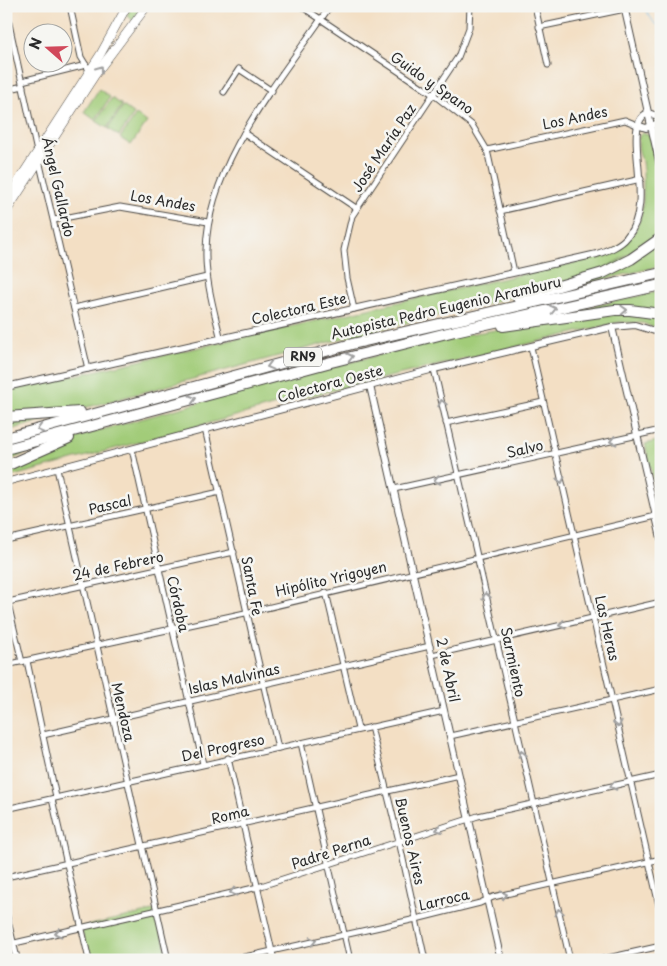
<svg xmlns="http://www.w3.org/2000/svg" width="667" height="966" viewBox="0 0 667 966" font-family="'Playpen Sans',sans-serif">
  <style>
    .green { fill: #a2cc79; stroke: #667c52 }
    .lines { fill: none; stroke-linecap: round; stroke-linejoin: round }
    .stream { stroke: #72bceb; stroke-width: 1 }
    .minor-casing { stroke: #494642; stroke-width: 7 }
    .tertiary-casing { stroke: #494642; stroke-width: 8 }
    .secondary-casing { stroke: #494642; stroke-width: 9 }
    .motorway-casing { stroke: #494642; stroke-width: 12 }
    .minor { stroke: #fff; stroke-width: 5 }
    .tertiary { stroke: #fff; stroke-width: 6 }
    .secondary { stroke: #fff; stroke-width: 8 }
    .motorway { stroke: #fff; stroke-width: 10 }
    .oneway { stroke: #a0a0a0 }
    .labels { text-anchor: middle; stroke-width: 5; stroke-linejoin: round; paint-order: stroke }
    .shield { fill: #f6f6f2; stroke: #686867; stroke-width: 1 }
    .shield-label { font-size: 12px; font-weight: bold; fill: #2b2b2b }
    .street-label { font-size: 14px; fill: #2b2b2b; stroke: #f6f6f2 }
  </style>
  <rect width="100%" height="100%" fill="#f6f6f2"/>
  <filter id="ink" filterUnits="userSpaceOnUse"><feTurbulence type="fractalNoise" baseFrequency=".02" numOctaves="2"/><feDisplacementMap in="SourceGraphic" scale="10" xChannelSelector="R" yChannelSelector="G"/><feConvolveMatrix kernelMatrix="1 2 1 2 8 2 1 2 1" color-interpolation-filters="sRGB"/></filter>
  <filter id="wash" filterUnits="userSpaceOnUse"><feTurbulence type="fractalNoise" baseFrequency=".0096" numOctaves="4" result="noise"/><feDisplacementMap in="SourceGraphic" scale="20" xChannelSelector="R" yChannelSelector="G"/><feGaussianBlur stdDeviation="1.12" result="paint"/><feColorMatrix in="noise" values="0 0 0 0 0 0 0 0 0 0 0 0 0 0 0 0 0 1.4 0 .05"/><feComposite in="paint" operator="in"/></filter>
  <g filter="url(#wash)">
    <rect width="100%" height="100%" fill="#f3dfc4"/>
    <g class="green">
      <polygon points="131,6 142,6 133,21 127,15"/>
      <polygon points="99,89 110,97 95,120 84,112"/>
      <polygon points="112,98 122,105 107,128 96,121"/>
      <polygon points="123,106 134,114 119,136 108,129"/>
      <polygon points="136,115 147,122 131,145 120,138"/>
      <path d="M642,132L650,136L661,188V232L633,252L603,269L577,278L491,303L360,334L92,406L76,409L6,414V391L545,269C591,258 643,257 643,196C643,184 644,172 642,161C639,152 635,140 642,132Z"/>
      <polygon points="661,242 661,266 554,291"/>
      <polygon points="661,291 661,310 540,318"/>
      <polygon points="625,311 661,316 661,331 643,323 620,322 313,395 6,478 6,467 64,442 101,430 263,385 448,337"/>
      <polygon points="53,418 6,431 6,419"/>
      <polygon points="661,440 661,509 660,510 645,444"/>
      <polygon points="46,444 6,462 6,453"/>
      <polygon points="157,910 168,960 89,960 81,927"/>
    </g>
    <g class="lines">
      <polyline class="stream" points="643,6 655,24 661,26"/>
    </g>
  </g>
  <g filter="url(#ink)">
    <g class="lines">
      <g class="minor-casing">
        <g id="minor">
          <polyline points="70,6 81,57 89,70"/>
          <polyline points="301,6 434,95 472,125 487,150 514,272"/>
          <polyline points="535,6 548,65"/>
          <polyline points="6,10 37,152"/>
          <polyline points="539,27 625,9"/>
          <polyline points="22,81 86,65"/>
          <polyline points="6,90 23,86"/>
          <polyline points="224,92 239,69 272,91"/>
          <polyline points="244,133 356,208"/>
          <polyline points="487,150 625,120 637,125"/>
          <polyline points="39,160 88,369"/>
          <polyline points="500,211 641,179"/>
          <polyline points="54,220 120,207 208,222"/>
          <polyline points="74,308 207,277"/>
          <polyline points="354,309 347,278 344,250 352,216 458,57 469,28 470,6"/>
          <path d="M221,340C214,310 205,280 206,250C208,161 282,77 330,6"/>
          <polyline points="531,347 661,914"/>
          <polyline points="434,369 570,960"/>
          <polyline points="446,423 543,402"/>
          <polyline points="205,429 278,748"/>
          <polyline points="132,449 203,764"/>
          <polyline points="57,469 168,960"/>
          <polyline points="394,489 661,430"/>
          <polyline points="6,540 220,492"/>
          <polyline points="326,592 358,729"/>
          <polyline points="6,595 22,662"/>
          <polyline points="8,602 234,552"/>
          <polyline points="432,655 661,602"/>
          <polyline points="27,661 56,797"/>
          <polyline points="6,665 245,613 656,516"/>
          <polyline points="371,727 399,841 425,960"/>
          <polyline points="43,735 430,646"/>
          <polyline points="450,736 661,689"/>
          <polyline points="301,743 350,960"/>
          <polyline points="228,758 274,960"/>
          <polyline points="52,799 89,960"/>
          <polyline points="6,809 444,711"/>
          <polyline points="6,877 459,775"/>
          <polyline points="6,945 258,887 478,816 661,775"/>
          <polyline points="231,960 416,919 480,903 493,897 661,859"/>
          <polyline points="599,960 661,946"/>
        </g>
      </g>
      <g class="tertiary-casing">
        <g id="tertiary">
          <polyline points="624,6 661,170"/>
          <polyline points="637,125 646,128 661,122"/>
          <polyline points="612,327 661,538"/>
          <polyline points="370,386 501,960"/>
          <path d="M6,387L597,254C608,250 620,246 627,237C658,202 619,124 648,113L661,117"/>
          <polyline points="6,482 434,369 612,327 635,325 661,333"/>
          <polyline points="6,915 17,960"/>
        </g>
      </g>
      <g class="secondary-casing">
        <g id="secondary">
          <polyline points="6,200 100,55 127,6"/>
          <polyline points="6,212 95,75 147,6"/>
        </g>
      </g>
      <g class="motorway-casing">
        <g id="motorway">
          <polyline points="518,298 603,273 631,259 661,238"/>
          <polyline points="503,326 615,310 630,310 661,314"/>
          <polyline points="6,417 80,412"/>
          <polyline points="6,438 352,344 661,273"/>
          <polyline points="6,449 331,362 455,331 661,285"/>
          <polyline points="6,466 69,438"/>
        </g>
      </g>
      <use href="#minor" class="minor"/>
      <use href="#tertiary" class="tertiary"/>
      <use href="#secondary" class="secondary"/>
      <use href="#motorway" class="motorway"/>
    </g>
    <defs><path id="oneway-chevron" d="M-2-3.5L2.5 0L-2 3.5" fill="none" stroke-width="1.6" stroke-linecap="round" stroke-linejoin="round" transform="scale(1.25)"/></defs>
    <g class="oneway">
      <use href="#oneway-chevron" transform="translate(100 69) rotate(-54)"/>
      <use href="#oneway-chevron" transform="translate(553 309) rotate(-13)"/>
      <use href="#oneway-chevron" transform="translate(624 310) rotate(-2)"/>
      <use href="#oneway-chevron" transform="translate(350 357) rotate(-14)"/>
      <use href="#oneway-chevron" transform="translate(270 366) rotate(165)"/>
      <use href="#oneway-chevron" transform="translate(193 399) rotate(-16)"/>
      <use href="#oneway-chevron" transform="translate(442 403) rotate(-103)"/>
      <use href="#oneway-chevron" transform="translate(40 429) rotate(165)"/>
      <use href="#oneway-chevron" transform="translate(613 441) rotate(167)"/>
      <use href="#oneway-chevron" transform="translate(437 480) rotate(168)"/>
      <use href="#oneway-chevron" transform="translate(561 480) rotate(77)"/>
      <use href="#oneway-chevron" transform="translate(486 596) rotate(-103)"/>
      <use href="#oneway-chevron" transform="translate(562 625) rotate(167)"/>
      <use href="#oneway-chevron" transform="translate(618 724) rotate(77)"/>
      <use href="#oneway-chevron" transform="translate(522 754) rotate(-103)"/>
      <use href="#oneway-chevron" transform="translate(613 786) rotate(168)"/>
      <use href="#oneway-chevron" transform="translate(439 829) rotate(162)"/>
      <use href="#oneway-chevron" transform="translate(233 892) rotate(167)"/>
      <use href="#oneway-chevron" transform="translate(504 895) rotate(-13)"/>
      <use href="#oneway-chevron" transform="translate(559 912) rotate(-103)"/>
      <use href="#oneway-chevron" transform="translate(58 933) rotate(166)"/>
      <use href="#oneway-chevron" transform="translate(313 941) rotate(-12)"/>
    </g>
  </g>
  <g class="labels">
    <rect class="shield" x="284" y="347.5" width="38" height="19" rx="4"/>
    <g class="shield-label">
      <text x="303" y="361">RN9</text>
    </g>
    <g class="street-label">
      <text transform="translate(432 83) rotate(35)" y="5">Guido y Spano</text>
      <text transform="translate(575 118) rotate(-12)" y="5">Los Andes</text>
      <text transform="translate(384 148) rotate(-56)" y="5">José María Paz</text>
      <text transform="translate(58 187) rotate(77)" y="5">Ángel Gallardo</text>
      <text transform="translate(163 201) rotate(10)" y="5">Los Andes</text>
      <text transform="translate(446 308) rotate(-13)" y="5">Autopista Pedro Eugenio Aramburu</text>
      <text transform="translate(299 309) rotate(-13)" y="5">Colectora Este</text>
      <text transform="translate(330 384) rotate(-15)" y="5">Colectora Oeste</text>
      <text transform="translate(525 449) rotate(-13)" y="5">Salvo</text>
      <text transform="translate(110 505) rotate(-13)" y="5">Pascal</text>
      <text transform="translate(118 566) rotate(-12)" y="5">24 de Febrero</text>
      <text transform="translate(331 579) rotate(-13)" y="5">Hipólito Yrigoyen</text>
      <text transform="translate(252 586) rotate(79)" y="5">Santa Fe</text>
      <text transform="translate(178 604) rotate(77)" y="5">Córdoba</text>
      <text transform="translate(607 628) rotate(77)" y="5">Las Heras</text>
      <text transform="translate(513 662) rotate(78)" y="5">Sarmiento</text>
      <text transform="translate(448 670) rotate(78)" y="5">2 de Abril</text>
      <text transform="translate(234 679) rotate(-13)" y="5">Islas Malvinas</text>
      <text transform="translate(123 712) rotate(77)" y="5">Mendoza</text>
      <text transform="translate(223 748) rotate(-12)" y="5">Del Progreso</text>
      <text transform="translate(230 815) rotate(-13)" y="5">Roma</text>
      <text transform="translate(410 841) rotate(77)" y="5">Buenos Aires</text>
      <text transform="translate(331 852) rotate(-18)" y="5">Padre Perna</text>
      <text transform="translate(444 900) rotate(-13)" y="5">Larroca</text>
    </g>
  </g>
  <rect width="667" height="966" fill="none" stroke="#f6f6f2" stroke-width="25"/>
  <g transform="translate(48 48) rotate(290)"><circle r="24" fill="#f6f6f2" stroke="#a5a5a2"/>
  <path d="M0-4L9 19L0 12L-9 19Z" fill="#d1495b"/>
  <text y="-8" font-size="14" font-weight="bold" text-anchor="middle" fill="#2b2b2b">N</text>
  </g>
</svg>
